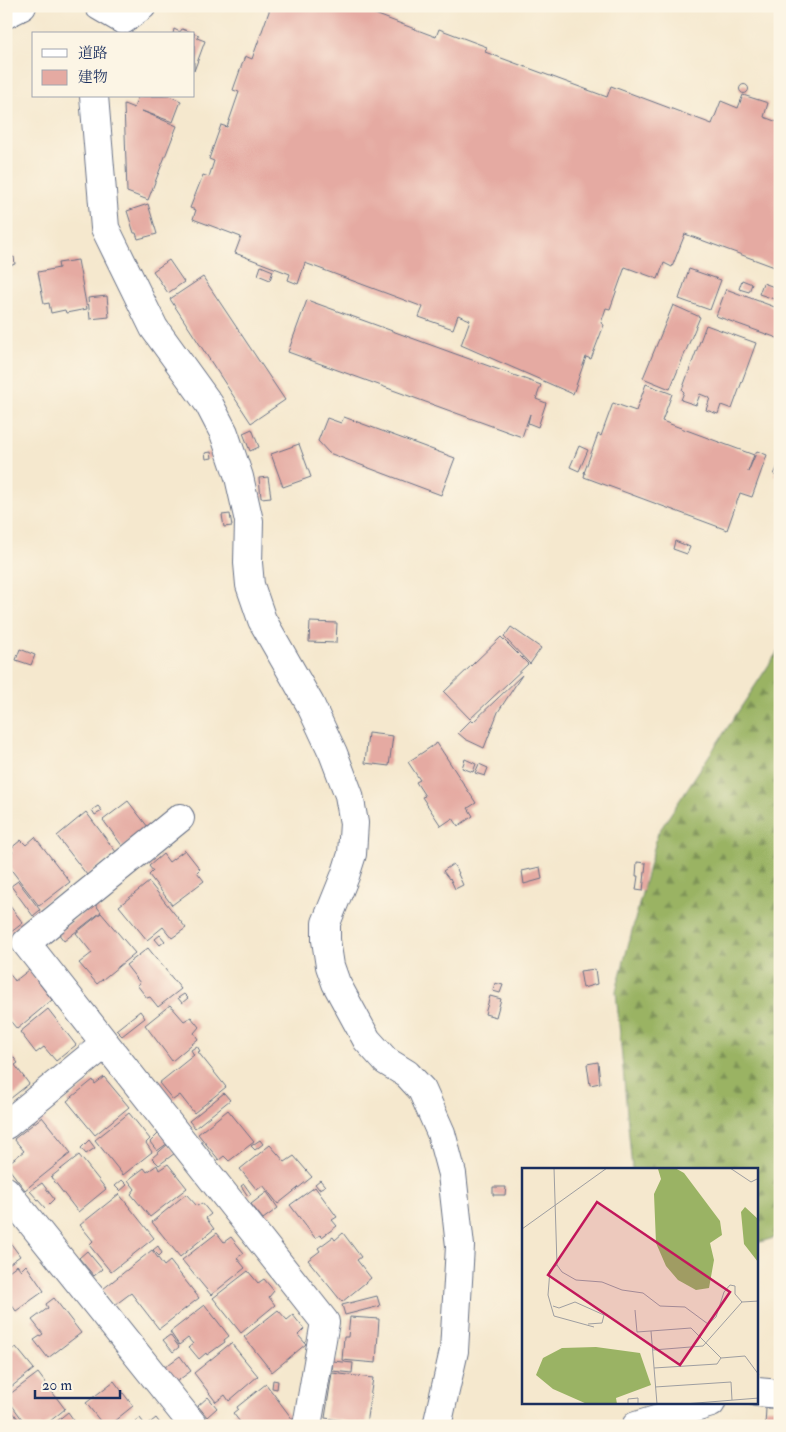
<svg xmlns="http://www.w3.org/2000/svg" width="786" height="1432" viewBox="0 0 786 1432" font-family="'IM FELL Double Pica','Noto Serif JP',serif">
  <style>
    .forest { fill: url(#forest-firs); stroke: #5a7161 }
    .building { fill: #e5aaa2 }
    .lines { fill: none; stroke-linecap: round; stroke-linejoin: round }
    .minor-casing { stroke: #677085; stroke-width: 30 }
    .minor { stroke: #fff; stroke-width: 28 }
    .inset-road { fill: none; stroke: #9e9ea1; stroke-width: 1 }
    .view { fill: #c2185b; fill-opacity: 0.15; stroke: #c2185b; stroke-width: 2.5 }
    .inset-edge { fill: none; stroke: #1b2f5e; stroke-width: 2.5 }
  </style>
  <defs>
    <pattern id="forest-firs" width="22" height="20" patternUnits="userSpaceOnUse" patternTransform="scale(1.25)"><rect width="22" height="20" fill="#9ab364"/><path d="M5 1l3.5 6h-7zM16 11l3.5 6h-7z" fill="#7d9256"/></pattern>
  </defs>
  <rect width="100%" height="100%" fill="#fcf5e5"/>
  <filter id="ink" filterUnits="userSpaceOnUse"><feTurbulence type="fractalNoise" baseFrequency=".02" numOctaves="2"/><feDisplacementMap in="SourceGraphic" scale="10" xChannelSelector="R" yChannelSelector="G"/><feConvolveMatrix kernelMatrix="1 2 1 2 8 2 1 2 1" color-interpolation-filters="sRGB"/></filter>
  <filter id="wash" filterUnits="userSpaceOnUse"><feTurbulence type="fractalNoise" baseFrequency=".0096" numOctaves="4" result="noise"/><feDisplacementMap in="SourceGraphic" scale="20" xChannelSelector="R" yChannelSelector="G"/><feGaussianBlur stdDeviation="1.12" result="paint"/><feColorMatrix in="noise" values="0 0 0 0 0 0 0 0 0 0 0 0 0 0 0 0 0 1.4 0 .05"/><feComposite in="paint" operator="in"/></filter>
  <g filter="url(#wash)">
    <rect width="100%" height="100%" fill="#f5e8ce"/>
    <polygon class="forest" points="780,648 780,1236 757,1243 757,1170 632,1169 616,991 658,833"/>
    <g id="blocks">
      <g class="building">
        <polygon points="271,6 354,6 436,37 439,29 487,47 485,52 607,97 611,86 712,124 721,101 738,108 743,95 768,103 764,117 780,123 780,269 685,234 672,267 664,263 658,279 625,267 610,309 606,308 601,323 604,325 591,359 586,357 573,394 461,345 470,320 458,315 453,329 419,317 423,307 305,263 298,284 288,280 290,274 235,253 241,237 193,219 196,210 190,208 203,175 209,177 214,161 209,159 221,125 227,127 239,92 233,90 245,56 252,59"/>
        <polygon points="174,29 180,32 182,29 199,35 197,38 205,41 194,71 194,34 173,34"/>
        <circle cx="744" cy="89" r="4.5"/>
        <polygon points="138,96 169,96 181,101 173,122 142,111 177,126 148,200 127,192 124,104 134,108"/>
        <polygon points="148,204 157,234 138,239 136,233 134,233 127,211"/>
        <polygon points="14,257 15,264 6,266 6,259"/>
        <polygon points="78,260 87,309 66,313 65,310 51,313 49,303 44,304 38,272 59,268 58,263"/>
        <polygon points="169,260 184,282 168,293 153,271"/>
        <polygon points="261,266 273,271 270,280 258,275"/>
        <polygon points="689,269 721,280 710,310 679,299"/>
        <polygon points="203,277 285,400 251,423 170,299"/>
        <polygon points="742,280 752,284 749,292 739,289"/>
        <polygon points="763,283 780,289 780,301 759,294"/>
        <polygon points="726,289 780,309 780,339 716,316"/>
        <polygon points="107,296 109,317 90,319 88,298"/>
        <polygon points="307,300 541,385 536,399 546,403 538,427 528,423 530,414 522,437 288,352"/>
        <polygon points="673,305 700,317 670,389 643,378"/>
        <polygon points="706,325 756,343 732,409 721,405 718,414 706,410 710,398 700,394 696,405 681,400 684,392 682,390"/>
        <polygon points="646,384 672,394 662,421 754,455 748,472 757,451 767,455 752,497 740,493 727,530 584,477 585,473 584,473 598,434 601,436 613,403 636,411"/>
        <polygon points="344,417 455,458 441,495 329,453 318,441 327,418 341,423"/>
        <polygon points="252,429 259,447 250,451 243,433"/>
        <polygon points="299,444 311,477 283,487 271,454"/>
        <polygon points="579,446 588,450 579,471 570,467"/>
        <polygon points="211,452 212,458 206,459 205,453"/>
        <polygon points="780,461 780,482 777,481 779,476 774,475"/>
        <polygon points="268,477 271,497 261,498 259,478"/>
        <polygon points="230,514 232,526 224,527 222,515"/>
        <polygon points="675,541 690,547 687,554 673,549"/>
        <polygon points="310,622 337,623 336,643 309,642"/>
        <polygon points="511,627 541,648 530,664 504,637"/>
        <polygon points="501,637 528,664 470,719 444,692"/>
        <polygon points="20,649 35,655 31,665 16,660"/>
        <polygon points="522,675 498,712 484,748 465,739 458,733 471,720 473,722"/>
        <polygon points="368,733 393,736 389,766 365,763"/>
        <polygon points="437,743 476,803 468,808 473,816 458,826 453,818 441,826 422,797 425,796 416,782 420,780 408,762"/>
        <polygon points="465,759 476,764 473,772 462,768"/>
        <polygon points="479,764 488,768 485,776 475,773"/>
        <polygon points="128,801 148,827 123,847 103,820"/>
        <polygon points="98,806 102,811 95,815 92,810"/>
        <polygon points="86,812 116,852 87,875 57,836"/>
        <polygon points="35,837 70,882 39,906 6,863 6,858 13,852 10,849 21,840 26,845"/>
        <polygon points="185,850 200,869 197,872 204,881 172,905 149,875 153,871 149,866 163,854 169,862"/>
        <polygon points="637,862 646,863 643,891 636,890 638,876 636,876"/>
        <polygon points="453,864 459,873 458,874 463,885 455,889 450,878 449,879 443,871"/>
        <polygon points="540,867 542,879 524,884 522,871"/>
        <polygon points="18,881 40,910 33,916 11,886"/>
        <polygon points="149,882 186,928 172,938 163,927 147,940 119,906"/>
        <polygon points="6,901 23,923 6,936"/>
        <polygon points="95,904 101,912 64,941 58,933"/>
        <polygon points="101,913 135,953 97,984 79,963 92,953 76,933"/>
        <polygon points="160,935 165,941 160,945 155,939"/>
        <polygon points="148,948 181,989 158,1007 150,997 147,998 137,985 140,983 126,965"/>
        <polygon points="595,969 597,984 583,988 580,971"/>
        <polygon points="29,970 52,1000 17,1029 6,1016 6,974 8,972 15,981"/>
        <polygon points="495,983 503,985 500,993 493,991"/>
        <polygon points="184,994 188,998 182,1003 178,998"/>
        <polygon points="490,996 501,999 496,1017 485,1014"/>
        <polygon points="170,1005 184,1021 191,1017 199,1027 194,1033 198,1039 172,1061 145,1025"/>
        <polygon points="48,1009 76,1045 56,1061 44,1047 36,1053 20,1032"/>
        <polygon points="140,1011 145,1018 122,1036 116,1030"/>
        <polygon points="197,1046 200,1051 198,1052 226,1087 194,1113 180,1095 173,1100 159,1083 194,1055 191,1050"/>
        <polygon points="6,1048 18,1063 15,1065 29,1084 6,1102"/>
        <polygon points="598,1062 600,1083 590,1085 587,1064"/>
        <polygon points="104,1077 129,1107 95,1135 67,1101 93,1080 95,1084"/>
        <polygon points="224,1093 230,1100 195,1128 189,1121"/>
        <polygon points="228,1110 254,1142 229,1161 224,1156 219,1160 198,1134"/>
        <polygon points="129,1113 150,1139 146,1143 152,1152 123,1175 95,1140"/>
        <polygon points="42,1117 71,1153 25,1190 6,1165 24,1151 14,1139"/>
        <polygon points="159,1133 168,1143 157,1151 150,1142"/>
        <polygon points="89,1140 95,1148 86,1154 81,1148"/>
        <polygon points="260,1140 263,1144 255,1150 251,1146"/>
        <polygon points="168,1144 175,1153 159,1165 152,1158"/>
        <polygon points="270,1145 285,1162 294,1156 312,1177 278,1204 263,1185 257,1190 240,1169"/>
        <polygon points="79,1155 106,1189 78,1212 51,1177"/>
        <polygon points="168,1164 187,1188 150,1217 131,1194 135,1189 128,1180 144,1168 147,1172 157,1165 159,1170"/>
        <polygon points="122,1180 127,1185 120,1191 115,1186"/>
        <polygon points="320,1180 325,1186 319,1189 315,1184"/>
        <polygon points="42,1183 54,1199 45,1208 30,1191"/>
        <polygon points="244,1184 251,1194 248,1196 241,1186"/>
        <polygon points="315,1187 337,1217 332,1220 337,1226 322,1237 320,1235 315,1238 290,1205"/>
        <polygon points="493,1187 506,1187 505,1195 493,1195"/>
        <polygon points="267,1192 278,1208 263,1219 251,1204"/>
        <polygon points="119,1194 154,1238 111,1272 89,1245 93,1241 80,1225"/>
        <polygon points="186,1194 197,1206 202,1203 211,1214 206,1218 214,1229 180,1257 152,1222"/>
        <polygon points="217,1233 224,1242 231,1237 244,1253 237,1258 245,1268 211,1295 182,1260"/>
        <polygon points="343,1233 361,1257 357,1260 371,1278 342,1302 308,1260 320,1251 318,1248 333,1237 335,1240"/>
        <polygon points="6,1237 20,1256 6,1266"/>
        <polygon points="158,1246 162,1253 159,1256 153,1250"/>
        <polygon points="152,1250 164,1266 170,1261 199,1298 159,1329 131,1293 115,1305 103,1289"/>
        <polygon points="87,1251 102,1269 94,1276 79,1258"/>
        <polygon points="17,1265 21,1270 26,1265 44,1291 16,1311 6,1297 6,1273"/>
        <polygon points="248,1271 258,1283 264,1279 274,1291 269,1297 275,1305 241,1333 213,1298"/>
        <polygon points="377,1296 380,1306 345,1315 342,1305"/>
        <polygon points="54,1298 81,1333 48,1358 34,1340 43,1334 32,1320 48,1308 46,1304"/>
        <polygon points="205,1305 229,1336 224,1340 225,1342 207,1355 206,1353 199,1359 189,1347 193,1344 188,1338 179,1345 170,1332"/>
        <polygon points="278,1310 287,1320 293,1315 304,1329 298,1335 306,1344 272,1372 244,1337"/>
        <polygon points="350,1317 379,1319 376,1363 342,1360 344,1337 348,1337"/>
        <polygon points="170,1335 179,1347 173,1352 163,1340"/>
        <polygon points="6,1342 13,1349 16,1347 34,1369 6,1391"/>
        <polygon points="231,1343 258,1376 229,1401 225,1395 216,1402 194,1373"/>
        <polygon points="180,1356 191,1371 176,1382 165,1367"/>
        <polygon points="333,1361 353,1363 352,1373 332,1371"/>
        <polygon points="38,1373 65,1409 44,1426 27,1426 6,1397"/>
        <polygon points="332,1373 373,1378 366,1424 325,1418"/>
        <polygon points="273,1380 278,1381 277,1389 272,1388"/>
        <polygon points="114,1381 133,1406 108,1426 104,1426 86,1403"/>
        <polygon points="266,1384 293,1420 292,1426 243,1426 233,1413 238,1409 237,1407"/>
        <polygon points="208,1397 217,1408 207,1417 198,1406"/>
        <polygon points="766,1408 780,1408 780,1426 765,1426"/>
        <polygon points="13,1412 23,1426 6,1426 6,1417"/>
        <polygon points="68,1412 78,1426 51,1426"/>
        <polygon points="140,1418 146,1426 156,1418 162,1426 130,1426"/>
      </g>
    </g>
  </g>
  <g filter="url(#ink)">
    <use href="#blocks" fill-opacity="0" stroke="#677085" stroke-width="1"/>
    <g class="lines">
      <g class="minor-casing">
        <g id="minor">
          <polyline points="99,6 123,20 142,6"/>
          <polyline points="6,14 22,6"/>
          <polyline points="94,96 105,228 154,328 209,404 224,433 239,477 249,521 248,563 250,585 262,620 310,704 333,753 349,795 354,823 352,854 345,876 326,923 326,940 330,966 336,983 367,1040 386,1061 407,1074 422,1090 441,1133 452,1174 460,1246 454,1351 437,1426"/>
          <polyline points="180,818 26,943 325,1322 307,1426"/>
          <polyline points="6,1125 105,1044"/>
          <polyline points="6,1191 194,1426"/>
          <polyline points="757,1392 780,1394"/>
          <polyline points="636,1426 711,1403"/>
        </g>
      </g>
      <use href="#minor" class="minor"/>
    </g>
  </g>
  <g transform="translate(522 1168)">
    <rect width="236" height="236" fill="#f5e8ce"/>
    <path d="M153,0L162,5L198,53L200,67L188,75L192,92L187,120L174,122L156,112L144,98L134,75L132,26L139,11L136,1ZM223,39L236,51V94L222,76L219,44ZM74,179L118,185L129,217L94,230L95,236H65L31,221L14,207L21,190L40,180Z" fill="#9ab364"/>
    <path class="inset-road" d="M32,0L35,97L28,102L26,127L32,148L72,159M208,0L229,14L237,10M0,61L85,0M35,97L40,104L54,112L80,114L100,122L121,125L138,138L163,139L186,156L194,149L202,124L208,117L213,118V126L220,134M31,138L37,140L53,134L82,147L80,155L66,156M113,142L115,164L169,160L199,190L195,196L132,200M129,163L135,236M131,182L181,178L220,134L237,133M199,190L223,188L237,207M133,219L209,214L210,232M106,236V231L116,230V236M162,236L237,230"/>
    <path class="view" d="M75,34L208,124L158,197L26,107Z"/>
    <rect width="236" height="236" class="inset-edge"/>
  </g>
  <rect width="786" height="1432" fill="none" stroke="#fcf5e5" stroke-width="25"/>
  <rect x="32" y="32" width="162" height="65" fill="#fcf5e5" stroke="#a2a6af"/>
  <rect x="42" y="49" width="25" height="8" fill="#ffffff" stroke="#a2a6af"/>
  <text x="78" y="58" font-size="15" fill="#1b2f5e">道路</text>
  <rect x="42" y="70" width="25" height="15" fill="#e5aaa2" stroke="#a2a6af"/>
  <text x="78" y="82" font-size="15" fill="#1b2f5e">建物</text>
  <path d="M35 1390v8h85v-8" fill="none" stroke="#1b2f5e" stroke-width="2.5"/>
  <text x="42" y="1390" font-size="15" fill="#1b2f5e" stroke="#fcf5e5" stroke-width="4" paint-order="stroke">20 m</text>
</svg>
